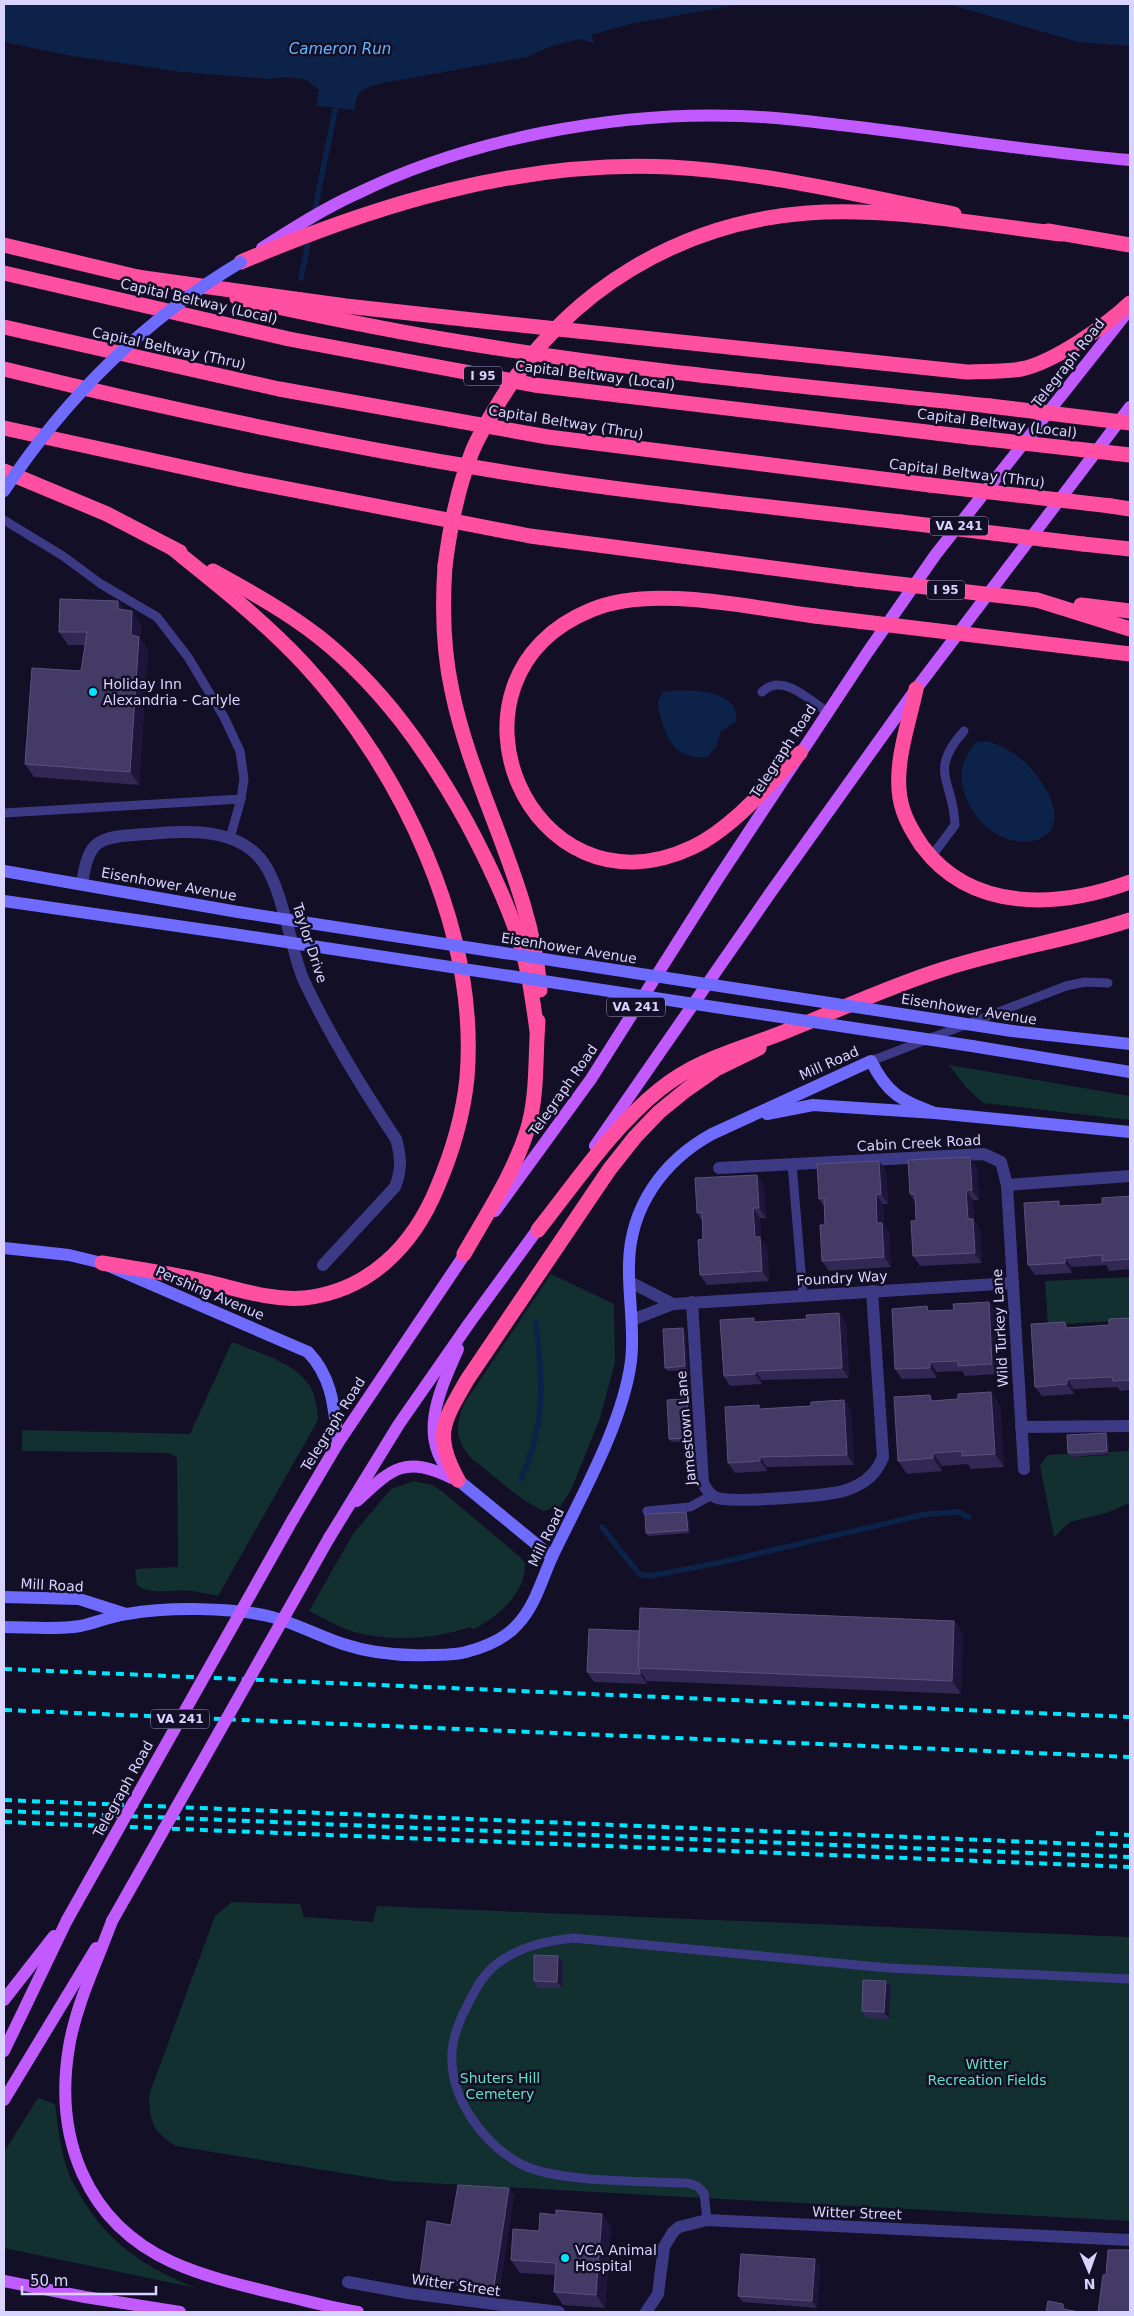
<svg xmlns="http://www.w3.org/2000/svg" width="1134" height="2316" viewBox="0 0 1134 2316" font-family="'DejaVu Sans',sans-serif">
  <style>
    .green { fill: #12302f }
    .water { fill: #0c2248 }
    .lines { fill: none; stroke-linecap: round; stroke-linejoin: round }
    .stream { stroke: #0c2248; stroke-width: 5.5 }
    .lane { stroke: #3d3a85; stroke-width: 9 }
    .street { stroke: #3d3a85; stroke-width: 12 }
    .secondary { stroke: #6f6bff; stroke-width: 12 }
    .primary { stroke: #c25bff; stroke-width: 12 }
    .highway { stroke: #ff4fa3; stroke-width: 15 }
    .rail { stroke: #00e5ff; stroke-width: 4; stroke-dasharray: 8 6; stroke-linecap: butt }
    .secondary-bridge { stroke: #6f6bff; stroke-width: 12 }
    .primary-bridge { stroke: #c25bff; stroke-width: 12 }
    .highway-bridge { stroke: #ff4fa3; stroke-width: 15 }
    .wall { fill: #312854 }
    .shaded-wall { fill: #1d163a }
    .building { fill: #433a66; stroke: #5a527e }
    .poi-dot { fill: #00e5ff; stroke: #130f26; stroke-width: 2 }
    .labels { text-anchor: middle; stroke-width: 5; stroke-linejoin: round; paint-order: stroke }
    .shield { fill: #130f26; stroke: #9e99be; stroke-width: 1 }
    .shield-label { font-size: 12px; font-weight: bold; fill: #d9d4ff }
    .street-label { font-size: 14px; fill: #d9d4ff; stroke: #130f26 }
    .poi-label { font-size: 14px; fill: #d9d4ff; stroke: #130f26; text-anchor: start }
    .park-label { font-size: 14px; fill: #5fe0c0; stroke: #130f26 }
    .water-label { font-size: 15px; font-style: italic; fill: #62b6ff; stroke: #130f26 }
  </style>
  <rect width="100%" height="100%" fill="#130f26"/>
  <g class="green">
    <polygon points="949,1065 1130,1096 1130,1120 983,1103 966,1087"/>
    <path d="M551,1274L614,1304L615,1363L599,1421L571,1490L560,1507L543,1511L522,1499L471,1458C455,1440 455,1425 464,1404Z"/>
    <polygon points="1130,1277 1130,1320 1048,1325 1045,1281"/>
    <path d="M232,1342C258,1353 293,1361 310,1386C316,1396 317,1409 318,1420L218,1596C209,1594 200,1592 191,1591C174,1589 150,1596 137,1585L135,1569L178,1567L177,1458L170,1453L22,1451V1430L190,1434Z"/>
    <polygon points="1129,1446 1130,1503 1106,1513 1070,1522 1054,1537 1040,1465 1048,1455 1070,1454 1071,1457 1109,1455 1109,1452 1128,1451"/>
    <path d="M414,1481L432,1485L443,1492L520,1557L525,1563C526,1594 498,1616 474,1629L470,1627C435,1639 392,1642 355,1632C339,1628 324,1618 309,1611L353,1534L391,1489Z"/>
    <path d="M232,1902L300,1904L304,1917L373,1922L377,1906L1130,1937V2221L392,2181L176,2146C152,2131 150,2122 149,2095L215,1916Z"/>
    <path d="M38,2098L55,2104C58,2127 60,2150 68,2171C70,2179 76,2187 80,2195C107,2243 146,2268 196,2288L4,2248V2152Z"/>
  </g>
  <g class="water">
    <path d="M4,4H741L630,24L591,35L595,44L580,39L552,46L527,57L383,83C365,88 356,89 355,110L316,106L319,90L305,79L284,77L268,79L182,72L72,56L4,42Z"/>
    <polygon points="948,4 1130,4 1130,46 1078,42"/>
    <path d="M667,691C688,690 740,688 736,721L721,731L716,747L707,757C671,759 666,737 658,707V701L662,693Z"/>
    <path d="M988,741C1014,749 1034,767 1047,791C1081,853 990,863 965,795C958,774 962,759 976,742Z"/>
  </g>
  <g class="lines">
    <g class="stream">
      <polyline points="301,278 337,101"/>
      <path d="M521,1479C547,1422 542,1382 536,1322"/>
      <polyline points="602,1527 639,1574 650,1576 718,1563 926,1514 958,1512 969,1517"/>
    </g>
    <g class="lane">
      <polyline points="4,520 63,556 101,584 157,617 188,657 224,717 240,751 244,779 241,799 230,838"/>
      <path d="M762,692C782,672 810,700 827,712"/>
      <polyline points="4,813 241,799"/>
      <path d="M931,857L955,825C954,781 927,772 964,731"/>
      <polyline points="871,1061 1066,986 1085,982 1108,983"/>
      <polyline points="792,1164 803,1295"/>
      <polyline points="647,1511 690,1507 712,1495"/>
      <path d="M707,2220L704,2193L697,2186L688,2183C646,2181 553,2183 519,2163C482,2142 449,2097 452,2052C453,2036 462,2015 469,2002C477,1987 484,1973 498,1963C521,1946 546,1941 573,1938L889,1968L1130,1979"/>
    </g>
    <g class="street">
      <path d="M82,884C88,845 94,837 134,835C179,832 242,822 268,870C277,886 281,903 286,920C292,940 296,963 304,981C330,1036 362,1088 396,1139C401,1157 402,1169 395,1187L323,1265"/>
      <polyline points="719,1168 984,1154 1001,1162 1007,1185 1024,1469"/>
      <polyline points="1007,1185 1130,1176"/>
      <polyline points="630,1282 673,1304"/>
      <path d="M692,1302L703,1483C706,1489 709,1494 715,1497C727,1504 816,1496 833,1493C841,1492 851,1489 858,1485C870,1479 878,1470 883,1457L872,1291"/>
      <polyline points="632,1320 673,1304 1013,1283"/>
      <polyline points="1021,1427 1130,1426"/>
      <polyline points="348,2282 408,2293 559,2312"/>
      <polyline points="646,2312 658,2294 664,2247 673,2232 679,2227 707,2220 1130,2240"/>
    </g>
    <g class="secondary">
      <polyline points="4,871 238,912"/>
      <polyline points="4,901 233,934"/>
      <polyline points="1012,1031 1130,1044"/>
      <polyline points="972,1046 1130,1072"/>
      <polyline points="767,1114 813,1105 935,1113 1130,1132"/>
      <path d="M4,1248L69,1255L102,1263L308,1352C333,1378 334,1409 338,1443"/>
      <polyline points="458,1480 552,1557"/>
      <polyline points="4,1597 79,1599 126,1614"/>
      <path d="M4,1627C28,1627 56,1630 80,1626C95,1623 111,1616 127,1614C166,1607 233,1607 272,1617C297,1624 319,1636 343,1644C370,1653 400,1656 429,1655C441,1655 455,1655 466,1652C485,1647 505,1639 518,1624C535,1606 542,1579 552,1557C579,1500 623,1424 631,1361C635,1329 628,1297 629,1264C630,1207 663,1161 712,1134L871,1061C888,1095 901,1100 935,1113"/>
    </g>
    <g class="primary">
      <path d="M262,248C292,229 323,209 356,194C468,139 616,111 741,116C777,117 813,122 849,126C943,137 1036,152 1130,160"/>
      <polyline points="595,1146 771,892 916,689 1130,407"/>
      <polyline points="495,1211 591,1079 717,880 867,653 936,554 1129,310"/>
      <path d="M450,1472C417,1435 441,1388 458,1349"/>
      <path d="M357,1501C392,1468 405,1455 452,1478"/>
      <polyline points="293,1519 338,1443 469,1248"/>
      <polyline points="329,1538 399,1424 470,1322 543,1222"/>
      <path d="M112,1921C97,1962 76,2004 69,2047C54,2137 85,2222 172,2262C205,2277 241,2285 277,2294C304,2300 331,2308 358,2312"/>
      <polyline points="4,2000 54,1936"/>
      <polyline points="4,2051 67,1920"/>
      <polyline points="4,2100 96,1948"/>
      <polyline points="4,2281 85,2297 180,2312"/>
    </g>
    <g class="highway">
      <polyline points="1048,231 1130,245"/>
      <polyline points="4,245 146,279"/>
      <path d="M241,262C377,204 520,160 670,167C765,172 861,196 954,214"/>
      <polyline points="4,273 289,339 534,385 969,437"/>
      <path d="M137,277L346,306L491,322L967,372C985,371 1004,372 1021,369C1053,363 1107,325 1130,303"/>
      <path d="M237,298C314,315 390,331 466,343C640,372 816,387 990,406"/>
      <polyline points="4,327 279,389 548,437 930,485"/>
      <path d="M4,369C167,409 331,444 497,471C631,493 767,506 901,522"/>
      <polyline points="4,428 242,480 530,536 856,579"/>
      <polyline points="4,471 107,514 180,552"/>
      <polyline points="1111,506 1130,509"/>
      <polyline points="1083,544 1130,549"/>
      <path d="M445,566C442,609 443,650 452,691C473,793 532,885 540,990"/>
      <path d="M213,571C249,591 286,611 319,637C382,687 427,751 466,821C488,862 509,905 522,949C530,976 533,1003 537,1031"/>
      <polyline points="1037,600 1130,629"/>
      <polyline points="1081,605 1130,611"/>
      <path d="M916,689C909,723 894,763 900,798C903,816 912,831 922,846C972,913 1059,908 1130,882"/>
      <path d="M800,753C769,784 733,828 693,847C529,925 425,678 591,610C652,584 750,608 815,616"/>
      <path d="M538,1230C576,1182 612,1128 659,1090C700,1057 743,1049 789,1030C841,1009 890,986 944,969C1005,949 1069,940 1130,920"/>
      <path d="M464,1254C486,1215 513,1175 527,1131C538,1096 535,1057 538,1021"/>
      <path d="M102,1263C136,1269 170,1273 203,1281C236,1288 270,1301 304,1298C369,1291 413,1246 437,1188C452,1153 463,1117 467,1078C479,932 402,770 304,664C264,621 218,585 172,548"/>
      <path d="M458,1480C433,1435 443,1422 467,1380L609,1170L635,1137L659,1112L686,1090L716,1069L759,1048"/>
    </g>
    <g class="rail">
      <polyline points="4,1669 1130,1717"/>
      <polyline points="4,1710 1130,1757"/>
      <polyline points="4,1800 1130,1846"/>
      <polyline points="4,1811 1130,1857"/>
      <polyline points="4,1822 1130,1867"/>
      <polyline points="1096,1833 1130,1835"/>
    </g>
    <g class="secondary-bridge">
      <path d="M4,491C66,397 144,320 241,262"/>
      <polyline points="238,912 1012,1031"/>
      <polyline points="233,934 972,1046"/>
    </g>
    <g class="primary-bridge">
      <polyline points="67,1920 293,1519"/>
      <polyline points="112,1921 329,1538"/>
    </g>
    <g class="highway-bridge">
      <polyline points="990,406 1130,423"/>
      <polyline points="969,437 1130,455"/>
      <polyline points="930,485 1111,506"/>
      <polyline points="901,522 1083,544"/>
      <path d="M445,566C450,527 457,489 472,452C479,434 491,416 501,399C568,290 680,223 807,213C891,207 977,224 1061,234"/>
      <polyline points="856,579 1037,600"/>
      <polyline points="815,616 1130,654"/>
    </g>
  </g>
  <g class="wall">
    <polygon points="118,601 124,610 141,624 140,639 148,650 139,785 34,777 25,764 81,671 85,645 68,645 59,632"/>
    <polygon points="879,1161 886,1171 888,1204 883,1204 884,1225 889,1233 891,1267 829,1271 822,1261 825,1225 824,1206 819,1199"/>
    <polygon points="977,1167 979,1200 973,1200 974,1221 980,1229 982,1263 920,1266 913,1256 916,1221 915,1202 910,1194"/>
    <polygon points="764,1185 766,1218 760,1218 761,1240 767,1247 769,1281 707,1285 700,1275 703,1239 702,1221 697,1213"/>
    <polygon points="1130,1196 1130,1269 1109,1271 1106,1265 1072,1267 1072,1273 1035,1275 1028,1265 1063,1206 1102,1204"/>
    <polygon points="989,1302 996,1312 999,1374 965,1376 962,1371 937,1372 937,1378 902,1379 895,1369 931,1311 954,1310"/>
    <polygon points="839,1313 846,1323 849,1378 762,1380 762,1384 730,1386 724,1376 756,1322 807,1319"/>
    <polygon points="1130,1318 1130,1390 1120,1391 1117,1387 1074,1389 1074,1394 1042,1396 1035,1387 1069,1328 1109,1325"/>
    <polygon points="685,1331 688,1370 668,1371 665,1368"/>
    <polygon points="687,1399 689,1403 691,1441 672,1442 669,1439"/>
    <polygon points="844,1400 851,1410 854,1465 767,1467 767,1471 735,1473 728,1463 761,1409 811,1406"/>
    <polygon points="935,1401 1000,1405 1004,1467 971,1469 968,1464 942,1466 942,1471 907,1474 898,1461"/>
    <polygon points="1108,1436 1109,1454 1071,1457 1068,1453"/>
    <polygon points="688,1515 690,1533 648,1536 646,1533"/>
    <polygon points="954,1621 963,1634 961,1694 647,1681 647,1684 594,1682 587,1672 639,1631"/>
    <polygon points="558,1956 563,1963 562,1988 538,1988 534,1981"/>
    <polygon points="886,1981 891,1987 889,2019 866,2018 862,2011"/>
    <polygon points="514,2195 499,2293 425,2281 420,2275 451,2225"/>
    <polygon points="602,2214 611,2227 605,2308 563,2305 554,2292 555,2275 520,2273 511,2260 539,2231"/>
    <polygon points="820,2266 817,2308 743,2302 738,2296"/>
  </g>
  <g class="shaded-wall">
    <polygon points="118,601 127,614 118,609"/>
    <polygon points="132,611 141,624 140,639 148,650 139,785 130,772 131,635"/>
    <polygon points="970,1157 977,1167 979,1200 972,1190"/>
    <polygon points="879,1161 886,1171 888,1204 881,1194"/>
    <polygon points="757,1175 764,1185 766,1218 759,1208"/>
    <polygon points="966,1190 973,1200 974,1221 980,1229 982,1263 975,1253 968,1219"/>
    <polygon points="876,1194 883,1204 884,1225 889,1233 891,1267 884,1257 877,1223"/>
    <polygon points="753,1208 760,1218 761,1240 767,1247 769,1281 762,1271 755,1237"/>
    <polygon points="1065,1258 1072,1267 1072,1273 1065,1263"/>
    <polygon points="989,1302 996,1312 999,1374 992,1364"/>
    <polygon points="839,1313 846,1323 849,1378 842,1368"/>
    <polygon points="1065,1322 1072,1332 1066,1328"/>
    <polygon points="683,1328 685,1331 688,1370 685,1366"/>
    <polygon points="930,1362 937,1372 937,1378 930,1368"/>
    <polygon points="755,1371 762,1380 762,1384 755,1374"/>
    <polygon points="1067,1379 1074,1389 1074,1394 1067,1384"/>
    <polygon points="991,1392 1000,1405 1004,1467 995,1454"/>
    <polygon points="930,1395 940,1408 931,1401"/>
    <polygon points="687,1399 689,1403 691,1441 689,1438"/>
    <polygon points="844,1400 851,1410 854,1465 847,1455"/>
    <polygon points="1106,1433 1108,1436 1109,1454 1107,1451"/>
    <polygon points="933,1453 942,1466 942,1471 933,1458"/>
    <polygon points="760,1457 767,1467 767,1471 760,1461"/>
    <polygon points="686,1512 688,1515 690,1533 688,1530"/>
    <polygon points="954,1621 963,1634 961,1694 952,1681"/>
    <polygon points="640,1671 647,1681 647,1684 640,1674"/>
    <polygon points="558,1956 563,1963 562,1988 557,1982"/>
    <polygon points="886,1981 891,1987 889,2019 884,2012"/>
    <polygon points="509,2188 514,2195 499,2293 494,2286"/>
    <polygon points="602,2214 611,2227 605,2308 596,2295"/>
    <polygon points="815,2259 820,2266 817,2308 812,2301"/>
    <polygon points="1063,2304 1070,2312 1063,2309"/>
  </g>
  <g class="building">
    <polygon points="60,599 118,601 118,609 132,611 131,635 139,637 130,772 25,764 32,668 81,671 87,632 59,632"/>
    <polygon points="970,1157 972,1190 966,1190 968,1219 973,1219 975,1253 913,1256 911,1221 916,1221 915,1194 910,1194 908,1160"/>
    <polygon points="879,1161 881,1194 876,1194 877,1223 882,1223 884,1257 822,1261 820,1225 825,1225 824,1198 819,1199 817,1164"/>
    <polygon points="757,1175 759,1208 753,1208 755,1237 760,1237 762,1271 700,1275 698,1240 703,1239 702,1212 697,1213 695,1178"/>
    <polygon points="1130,1196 1130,1259 1102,1261 1102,1255 1065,1258 1065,1263 1028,1265 1024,1203 1059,1201 1059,1206 1102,1204 1102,1198"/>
    <polygon points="989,1302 992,1364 958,1366 958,1361 930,1362 930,1368 895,1369 892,1309 927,1306 928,1311 954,1310 953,1304"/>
    <polygon points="839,1313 842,1368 755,1371 755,1374 724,1376 720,1320 754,1318 754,1322 807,1319 806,1315"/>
    <polygon points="1130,1318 1130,1380 1113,1381 1112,1377 1067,1379 1067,1384 1035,1387 1031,1324 1065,1322 1066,1328 1109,1325 1109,1319"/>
    <polygon points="683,1328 685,1366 665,1368 663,1329"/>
    <polygon points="991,1392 995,1454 962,1456 962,1451 933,1453 933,1458 898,1461 894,1397 930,1395 931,1401 958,1399 958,1394"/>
    <polygon points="687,1399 689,1438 669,1439 667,1400"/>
    <polygon points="844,1400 847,1455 760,1457 760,1461 728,1463 725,1407 759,1405 759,1409 811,1406 811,1402"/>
    <polygon points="1106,1433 1107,1451 1068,1453 1067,1435"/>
    <polygon points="686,1512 688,1530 646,1533 645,1514"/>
    <polygon points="640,1608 954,1621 952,1681 638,1668"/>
    <polygon points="589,1629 639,1631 638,1668 640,1671 640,1674 587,1672"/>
    <polygon points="534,1955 558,1956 557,1982 534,1981"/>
    <polygon points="863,1980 886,1981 884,2012 862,2011"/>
    <polygon points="458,2185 509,2188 494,2286 420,2275 427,2221 451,2225"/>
    <polygon points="556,2210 602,2214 596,2295 554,2292 556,2263 511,2260 513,2229 539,2231 540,2213 556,2215"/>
    <polygon points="1108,2250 1130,2250 1130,2312 1098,2312 1103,2275 1106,2275"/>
    <polygon points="741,2254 815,2259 812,2301 738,2296"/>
    <polygon points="1048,2301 1063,2304 1063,2309 1079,2312 1046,2312"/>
  </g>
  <g class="poi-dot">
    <circle cx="93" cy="692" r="5"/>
    <circle cx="565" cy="2258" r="5"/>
  </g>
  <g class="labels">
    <g class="shield">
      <rect x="464" y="366.5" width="38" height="19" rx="4"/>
      <rect x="930" y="516.5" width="58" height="19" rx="4"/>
      <rect x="927" y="580.5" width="38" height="19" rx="4"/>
      <rect x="607" y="997.5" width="58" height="19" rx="4"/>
      <rect x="151" y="1709.5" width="58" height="19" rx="4"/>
    </g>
    <g class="shield-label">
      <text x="483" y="380">I 95</text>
      <text x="959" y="530">VA 241</text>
      <text x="946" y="594">I 95</text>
      <text x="636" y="1011">VA 241</text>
      <text x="180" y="1723">VA 241</text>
    </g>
    <g class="street-label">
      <text transform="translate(199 301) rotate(13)" y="5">Capital Beltway (Local)</text>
      <text transform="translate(169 348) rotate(12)" y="5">Capital Beltway (Thru)</text>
      <text transform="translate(1068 363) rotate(-52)" y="5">Telegraph Road</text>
      <text transform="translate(595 375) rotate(7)" y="5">Capital Beltway (Local)</text>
      <text transform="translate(566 422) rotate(9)" y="5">Capital Beltway (Thru)</text>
      <text transform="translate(997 423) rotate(7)" y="5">Capital Beltway (Local)</text>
      <text transform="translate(967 473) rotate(7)" y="5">Capital Beltway (Thru)</text>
      <text transform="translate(783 751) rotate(-57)" y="5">Telegraph Road</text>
      <text transform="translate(169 884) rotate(10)" y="5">Eisenhower Avenue</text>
      <text transform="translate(310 943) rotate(72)" y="5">Taylor Drive</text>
      <text transform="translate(569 948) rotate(9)" y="5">Eisenhower Avenue</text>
      <text transform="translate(969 1009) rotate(9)" y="5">Eisenhower Avenue</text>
      <text transform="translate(829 1063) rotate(-24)" y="5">Mill Road</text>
      <text transform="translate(563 1090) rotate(-55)" y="5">Telegraph Road</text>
      <text transform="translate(919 1143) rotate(-3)" y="5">Cabin Creek Road</text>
      <text transform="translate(842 1278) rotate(-3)" y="5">Foundry Way</text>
      <text transform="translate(210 1293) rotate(23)" y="5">Pershing Avenue</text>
      <text transform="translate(1000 1328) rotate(-93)" y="5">Wild Turkey Lane</text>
      <text transform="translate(333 1424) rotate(-58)" y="5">Telegraph Road</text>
      <text transform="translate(686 1428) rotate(-95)" y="5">Jamestown Lane</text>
      <text transform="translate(546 1537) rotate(-64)" y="5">Mill Road</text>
      <text transform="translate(52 1585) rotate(3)" y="5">Mill Road</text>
      <text transform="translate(123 1789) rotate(-61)" y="5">Telegraph Road</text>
      <text transform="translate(857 2213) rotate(2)" y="5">Witter Street</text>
      <text transform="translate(456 2285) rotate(8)" y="5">Witter Street</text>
    </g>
    <g class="poi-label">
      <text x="103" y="689">Holiday Inn<tspan x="103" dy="16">Alexandria - Carlyle</tspan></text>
      <text x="575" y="2255">VCA Animal<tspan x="575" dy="16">Hospital</tspan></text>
    </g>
    <g class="park-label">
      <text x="987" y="2069">Witter<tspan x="987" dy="16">Recreation Fields</tspan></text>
      <text x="500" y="2083">Shuters Hill<tspan x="500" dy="16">Cemetery</tspan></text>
    </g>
    <g class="water-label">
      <text x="340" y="54">Cameron Run</text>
    </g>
  </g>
  <rect width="1134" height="2316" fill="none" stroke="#d9d4ff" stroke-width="10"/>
  <g transform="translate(1089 2271) rotate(178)" stroke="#130f26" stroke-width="4" paint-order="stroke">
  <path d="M0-4L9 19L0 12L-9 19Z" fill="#d9d4ff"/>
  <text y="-8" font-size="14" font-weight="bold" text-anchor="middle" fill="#d9d4ff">N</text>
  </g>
  <path d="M22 2286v8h134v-8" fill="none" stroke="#d9d4ff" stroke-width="2.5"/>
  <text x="30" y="2286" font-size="15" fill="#d9d4ff" stroke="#130f26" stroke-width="4" paint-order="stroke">50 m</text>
</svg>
